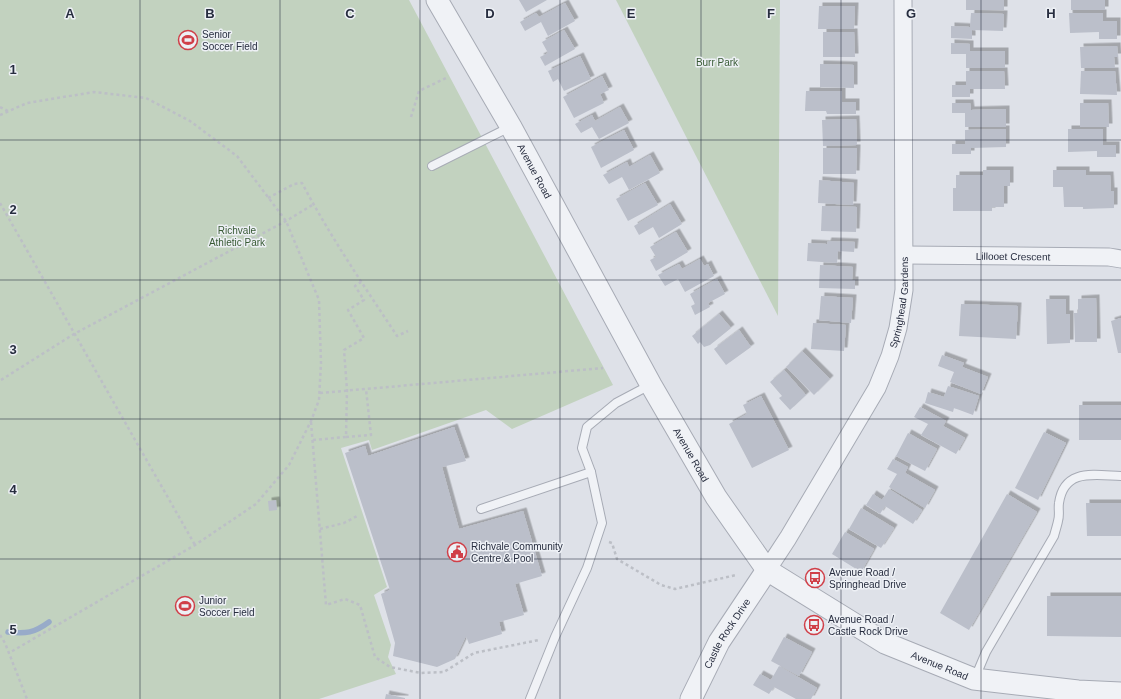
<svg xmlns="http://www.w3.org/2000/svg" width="1121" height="699" viewBox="0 0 1121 699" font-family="Helvetica,sans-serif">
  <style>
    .green { fill: #c2d2bf }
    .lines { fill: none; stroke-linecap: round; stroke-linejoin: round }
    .stream { stroke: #98abc9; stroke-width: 5.5 }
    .building { fill: #bbbfca; filter: url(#shadow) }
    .service-casing { stroke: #a7abb5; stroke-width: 10 }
    .minor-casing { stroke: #a7abb5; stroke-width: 19 }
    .tertiary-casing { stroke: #a7abb5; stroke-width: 23 }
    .path { stroke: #bcbfc6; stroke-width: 2.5; stroke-dasharray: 3 3; stroke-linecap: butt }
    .service { stroke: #f0f2f6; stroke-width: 8 }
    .minor { stroke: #f0f2f6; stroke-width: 17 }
    .tertiary { stroke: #f0f2f6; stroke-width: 21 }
    .grid { fill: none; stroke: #272d3f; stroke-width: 1; stroke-opacity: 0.55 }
    .labels { text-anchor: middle; stroke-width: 3; stroke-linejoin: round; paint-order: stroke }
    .poi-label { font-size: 10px; fill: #272d3f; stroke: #edf0f5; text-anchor: start }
    .park-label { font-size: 10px; fill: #385a34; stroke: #edf0f5 }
    .street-label { font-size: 10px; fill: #272d3f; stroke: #edf0f5 }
    .grid-label { font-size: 13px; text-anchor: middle; font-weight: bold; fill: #272d3f; stroke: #edf0f5; stroke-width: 3; stroke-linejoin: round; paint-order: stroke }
  </style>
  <defs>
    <filter id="shadow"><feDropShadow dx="3.5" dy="-3.5" stdDeviation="0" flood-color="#0004"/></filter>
  </defs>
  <rect width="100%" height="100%" fill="#dee1e8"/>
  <g class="green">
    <polygon points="0,0 409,0 613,385 512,429 486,410 372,450 369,440 341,448 387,587 374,595 391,645 388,657 396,674 319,699 0,699"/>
    <polygon points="616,0 780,0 778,316"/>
  </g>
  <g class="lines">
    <path class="stream" d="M8,632C26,634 34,633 49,622"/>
  </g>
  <g class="building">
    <polygon points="519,0 547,0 526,12"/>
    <rect x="966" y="0" width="38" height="10"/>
    <rect x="1071" y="0" width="34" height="10"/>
    <polygon points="565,3 575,21 548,36 541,22 525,31 520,22 536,13 539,17"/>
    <polygon points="819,6 855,6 854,29 818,29"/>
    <polygon points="971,13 1004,14 1003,31 972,30 972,39 951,38 951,26 970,27"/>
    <polygon points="1069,13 1103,13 1103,21 1117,21 1117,39 1099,39 1099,32 1070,33"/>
    <polygon points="564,30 575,49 545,66 540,57 548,53 542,42"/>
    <polygon points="823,32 854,32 855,57 823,57"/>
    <polygon points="951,43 970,44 970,51 1005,51 1005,68 966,68 966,54 951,54"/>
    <polygon points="1117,46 1118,57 1114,57 1115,68 1081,68 1080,47"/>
    <polygon points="580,56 591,79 564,91 558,79 553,82 548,71"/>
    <polygon points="820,64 854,65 854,88 820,87"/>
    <polygon points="966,71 1004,71 1005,89 970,89 970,97 952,97 952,85 966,85"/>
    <polygon points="1081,71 1115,71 1117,95 1080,94"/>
    <polygon points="602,76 609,90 600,94 604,103 574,118 563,97"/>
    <polygon points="806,91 842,91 842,102 856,102 856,114 827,114 826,111 805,111"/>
    <polygon points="952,103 970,103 971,110 1006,109 1006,127 965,127 965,113 952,113"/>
    <polygon points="1080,103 1108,103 1109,127 1080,127"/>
    <polygon points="620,107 629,123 599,139 592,127 581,133 575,124 592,115 595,121"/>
    <polygon points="856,119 857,145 823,146 822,120"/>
    <polygon points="1006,129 1006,147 971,148 971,154 952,154 952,144 965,144 965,130"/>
    <polygon points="1068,129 1103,129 1103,145 1116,145 1116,157 1097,157 1097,151 1068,152"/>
    <polygon points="624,130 634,150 601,168 591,147"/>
    <polygon points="823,148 857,148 856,174 823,174"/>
    <polygon points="650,155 660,173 629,190 622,177 609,184 603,175 627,162 629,167"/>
    <polygon points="983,170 1010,170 1010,186 1004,186 1004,207 992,207 992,211 953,211 953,188 956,188 956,175 983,175"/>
    <polygon points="1053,170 1086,170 1086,175 1110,175 1111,191 1114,191 1114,208 1083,209 1083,207 1064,207 1063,187 1053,187"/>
    <polygon points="819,180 854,183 853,205 818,203"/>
    <polygon points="645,183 658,205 628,221 616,199"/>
    <polygon points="670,204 682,224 659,238 653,227 639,235 634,226"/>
    <polygon points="822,206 857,207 856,232 821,231"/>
    <polygon points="676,232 688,252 656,271 650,260 656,257 650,247"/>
    <polygon points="828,241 855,242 854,252 838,251 837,263 807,261 808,243 827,244"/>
    <polygon points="700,259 704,266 708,264 714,276 685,292 678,279 665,286 658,275 679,264 682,269"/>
    <polygon points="820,265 853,267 852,280 855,280 855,289 819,288"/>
    <polygon points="717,279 725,294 708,303 710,307 695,315 691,306 695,304 690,294"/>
    <polygon points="821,296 853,298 851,323 819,320"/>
    <polygon points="1096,298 1097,342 1075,342 1074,313 1078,313 1078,299"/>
    <polygon points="1046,299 1066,299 1066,314 1070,314 1070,343 1047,344"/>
    <polygon points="961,304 1018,306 1016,339 959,336"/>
    <polygon points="719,314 731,328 710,345 704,347 700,342 698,344 692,336"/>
    <polygon points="1121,318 1121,353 1118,353 1111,321"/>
    <polygon points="813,323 846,325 844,351 811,349"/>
    <polygon points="739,330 751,347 726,365 714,349"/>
    <polygon points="802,351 830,379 814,395 786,367"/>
    <polygon points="942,355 964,363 962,367 988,377 981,394 950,382 954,372 938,366"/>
    <polygon points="784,370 806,395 790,410 779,398 782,396 770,382"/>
    <polygon points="948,386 979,396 973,415 954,408 953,412 925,403 928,392 944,397"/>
    <polygon points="761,396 789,450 752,468 729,424 747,414 743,405"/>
    <rect x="1079" y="405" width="42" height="35"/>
    <polygon points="920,407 946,421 943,426 965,438 956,454 921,435 928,424 914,417"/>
    <polygon points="454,427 466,461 442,467 459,529 523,511 542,576 515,584 524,615 499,622 502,634 469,644 466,636 455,659 437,667 393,656 395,643 381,594 390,590 345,453 365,446 368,456"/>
    <polygon points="1044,432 1066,443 1038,500 1015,488"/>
    <polygon points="908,433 937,449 925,471 896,456"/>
    <polygon points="893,459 908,467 905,473 935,490 925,508 889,487 897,474 887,469"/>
    <polygon points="889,489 922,510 913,524 885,506 880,514 866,505 873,494 882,500"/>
    <polygon points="1007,494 1037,512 969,630 940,613"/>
    <polygon points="276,500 277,510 269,511 268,501"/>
    <polygon points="1086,503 1121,503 1121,536 1087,536"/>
    <polygon points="861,508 894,528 881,548 849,529"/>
    <polygon points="845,532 874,549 861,572 832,554"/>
    <polygon points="1047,596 1121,596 1121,637 1047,636"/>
    <polygon points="784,637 812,652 799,676 771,661"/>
    <polygon points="779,666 817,688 811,699 796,699 774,687 769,694 753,685 760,674 771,680"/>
    <polygon points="386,694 405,698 405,699 385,699"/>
  </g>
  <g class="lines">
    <g class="service-casing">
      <g id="service">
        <polyline points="432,166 510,127"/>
        <polyline points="481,509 591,472"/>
        <path d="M975,678L986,652L1054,536C1055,532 1057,526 1058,521C1060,515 1058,509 1059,503C1064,468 1094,475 1121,476"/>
        <polyline points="530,699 555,637 587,568 602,523 591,472 582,448 587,427 616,403 650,385"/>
      </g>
    </g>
    <g class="minor-casing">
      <g id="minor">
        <path id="s1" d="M905,255L1109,257L1121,259"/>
        <path id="s2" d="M767,570L788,538L877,388L890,356L898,328L904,290L903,0"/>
      </g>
    </g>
    <g class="tertiary-casing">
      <g id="tertiary">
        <path id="s3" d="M437,0L511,127L651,385L716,497L767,570L885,643L974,679L1078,691L1121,693"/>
        <path id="s4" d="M691,699L719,642L767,570"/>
      </g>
    </g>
    <g class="path">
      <polyline points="0,107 8,111"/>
      <polyline points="0,115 27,103 94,92 146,98 190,121 237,156 286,221 319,300 321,363 319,400 311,421 289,465 256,504 195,545 9,653"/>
      <polyline points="411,117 419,91 446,78"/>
      <path d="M268,198L294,184L302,183C330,236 364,286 397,336L408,331"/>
      <polyline points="0,203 195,545"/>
      <polyline points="1,380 74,334 286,221 314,204"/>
      <polyline points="320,393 603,368"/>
      <polyline points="311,422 326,605 345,599 360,605 375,657 390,667 421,673 444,672 474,653 539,640"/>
      <polyline points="346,437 371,435 366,389"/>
      <polyline points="313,440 346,437 347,390 344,350 364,338 348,310 364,300 355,286 361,282"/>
      <polyline points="320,529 344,523 359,515"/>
      <polyline points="609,542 612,543 617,559 661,585 675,589 736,575"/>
      <polyline points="0,635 5,643 27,699"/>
    </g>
    <use href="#service" class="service"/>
    <use href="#minor" class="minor"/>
    <use href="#tertiary" class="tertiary"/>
  </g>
  <path class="grid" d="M140,0V699M280,0V699M420,0V699M560,0V699M701,0V699M841,0V699M981,0V699M0,140H1121M0,280H1121M0,419H1121M0,559H1121"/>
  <defs>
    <g id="stadium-ring" transform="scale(1)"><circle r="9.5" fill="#edf0f5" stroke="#d03f48" stroke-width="1.5"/><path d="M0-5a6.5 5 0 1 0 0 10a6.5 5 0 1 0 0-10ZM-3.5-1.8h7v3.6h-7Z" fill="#d03f48"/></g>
    <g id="civic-ring" transform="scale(1)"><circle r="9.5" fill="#edf0f5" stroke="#d03f48" stroke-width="1.5"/><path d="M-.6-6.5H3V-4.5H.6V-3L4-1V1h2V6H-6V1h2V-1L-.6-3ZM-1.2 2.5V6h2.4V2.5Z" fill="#d03f48"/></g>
    <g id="bus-ring" transform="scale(1)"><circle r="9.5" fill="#edf0f5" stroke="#d03f48" stroke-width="1.5"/><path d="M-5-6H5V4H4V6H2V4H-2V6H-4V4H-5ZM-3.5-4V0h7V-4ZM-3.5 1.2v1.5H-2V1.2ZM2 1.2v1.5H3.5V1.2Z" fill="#d03f48"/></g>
  </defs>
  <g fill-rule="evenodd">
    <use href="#stadium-ring" x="188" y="40"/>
    <use href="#civic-ring" x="457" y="552"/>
    <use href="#bus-ring" x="815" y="578"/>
    <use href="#stadium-ring" x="185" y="606"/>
    <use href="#bus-ring" x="814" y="625"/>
  </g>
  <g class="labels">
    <g class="poi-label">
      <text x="202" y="38">Senior<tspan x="202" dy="12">Soccer Field</tspan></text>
      <text x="471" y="550">Richvale Community<tspan x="471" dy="12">Centre &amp; Pool</tspan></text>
      <text x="829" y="576">Avenue Road /<tspan x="829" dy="12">Springhead Drive</tspan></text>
      <text x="199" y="604">Junior<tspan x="199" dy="12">Soccer Field</tspan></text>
      <text x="828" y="623">Avenue Road /<tspan x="828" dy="12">Castle Rock Drive</tspan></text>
    </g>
    <g class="park-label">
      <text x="717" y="66">Burr Park</text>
      <text x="237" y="234">Richvale<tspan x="237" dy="12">Athletic Park</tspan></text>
    </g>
    <g class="street-label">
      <text dy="4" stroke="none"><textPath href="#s3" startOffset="197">Avenue Road</textPath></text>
      <text dy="4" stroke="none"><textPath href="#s1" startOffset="108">Lillooet Crescent</textPath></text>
      <text dy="4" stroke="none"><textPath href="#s2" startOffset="302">Springhead Gardens</textPath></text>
      <text dy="4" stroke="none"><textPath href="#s3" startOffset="521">Avenue Road</textPath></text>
      <text dy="4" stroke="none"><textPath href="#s4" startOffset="75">Castle Rock Drive</textPath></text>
      <text dy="4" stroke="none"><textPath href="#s3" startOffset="857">Avenue Road</textPath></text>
    </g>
  </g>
  <g class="grid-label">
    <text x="70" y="18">A</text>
    <text x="210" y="18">B</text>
    <text x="350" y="18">C</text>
    <text x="490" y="18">D</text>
    <text x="631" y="18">E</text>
    <text x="771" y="18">F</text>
    <text x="911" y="18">G</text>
    <text x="1051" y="18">H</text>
    <text x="13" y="74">1</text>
    <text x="13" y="214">2</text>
    <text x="13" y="354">3</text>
    <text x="13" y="494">4</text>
    <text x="13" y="634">5</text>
  </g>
</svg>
